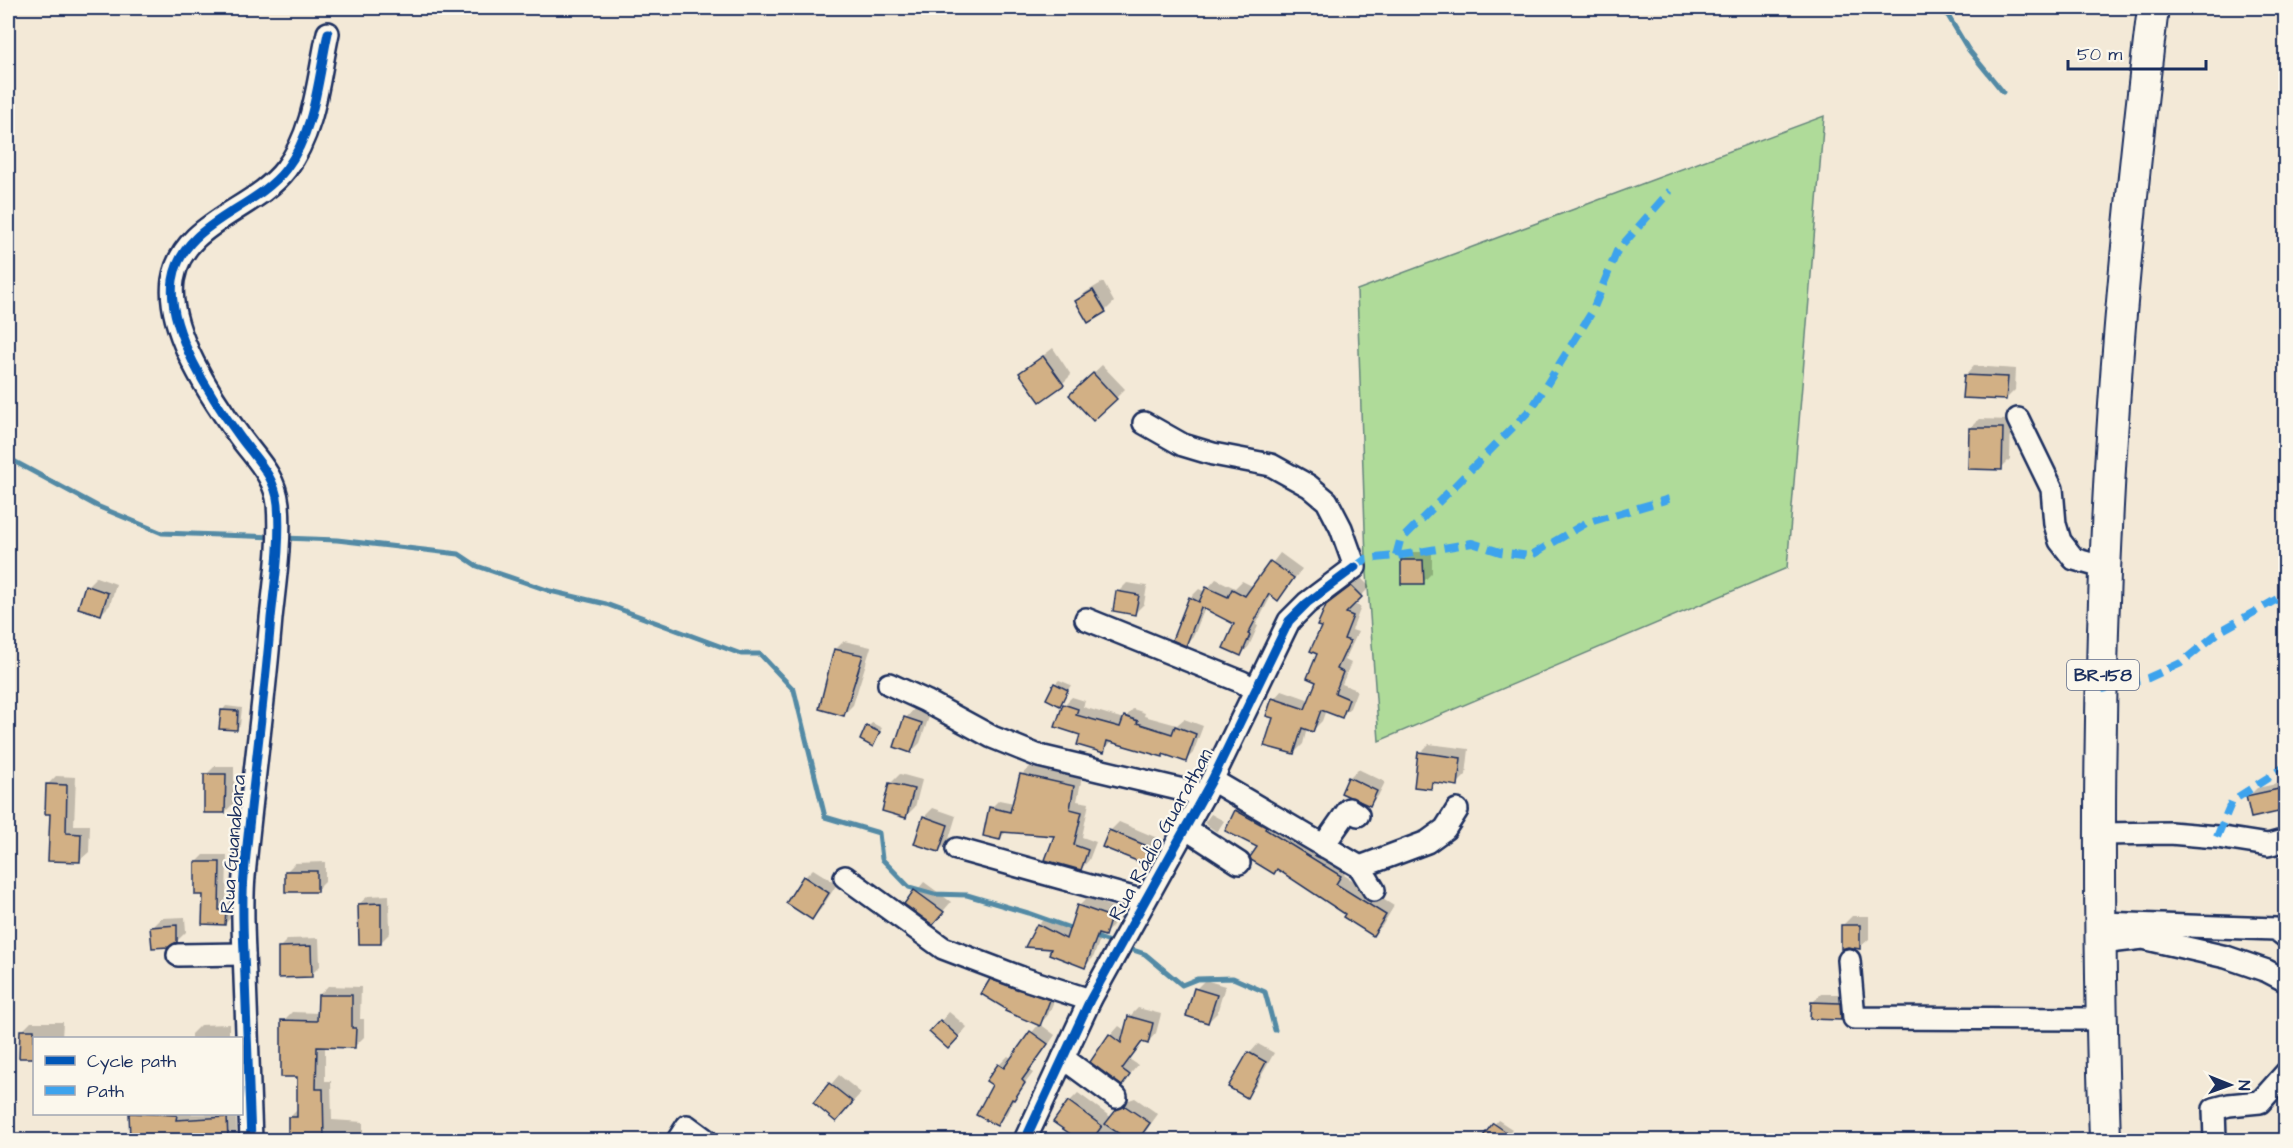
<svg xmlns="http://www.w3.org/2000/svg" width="2293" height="1148" viewBox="0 0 2293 1148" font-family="'Architects Daughter',sans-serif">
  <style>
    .green { fill: #afdb99; stroke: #65857c; stroke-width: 1.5 }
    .shadow { fill: #0003 }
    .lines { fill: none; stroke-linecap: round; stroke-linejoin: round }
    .stream { stroke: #538aa5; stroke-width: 5 }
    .building { fill: #d2b085; stroke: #1b2f5e; stroke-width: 1.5 }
    .minor-casing { stroke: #1b2f5e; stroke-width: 26 }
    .highway-casing { stroke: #1b2f5e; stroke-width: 34 }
    .minor { stroke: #fbf7ec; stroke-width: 21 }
    .highway { stroke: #fbf7ec; stroke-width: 30 }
    .quiet { stroke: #3da3ed; stroke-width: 8; stroke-dasharray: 15 8; stroke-linecap: butt }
    .cycleway-casing { stroke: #fbf7ec; stroke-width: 13 }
    .cycleway { stroke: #0057b8; stroke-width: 9 }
    .labels { text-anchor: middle; stroke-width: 4.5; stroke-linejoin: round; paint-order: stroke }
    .shield { fill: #fbf7ec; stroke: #5e6b89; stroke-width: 1.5 }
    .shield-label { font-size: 18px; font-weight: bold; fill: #1b2f5e }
    .street-label { font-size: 20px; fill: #1b2f5e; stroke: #fbf7ec }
  </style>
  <rect width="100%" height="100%" fill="#f3e9d7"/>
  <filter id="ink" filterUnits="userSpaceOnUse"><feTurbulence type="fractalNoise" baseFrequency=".0167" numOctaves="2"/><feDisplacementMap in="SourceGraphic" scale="12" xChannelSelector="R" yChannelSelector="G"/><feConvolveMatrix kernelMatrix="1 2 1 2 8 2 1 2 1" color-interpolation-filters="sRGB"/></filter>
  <g filter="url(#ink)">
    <polygon class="green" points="1824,116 1787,568 1379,741 1366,559 1357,290"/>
    <g class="shadow">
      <polygon points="382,8 407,8 404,10"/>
      <polygon points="1103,282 1114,302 1105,311 1077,301 1086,292"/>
      <polygon points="1053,348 1071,375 1063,383 1021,373"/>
      <polygon points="1102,365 1125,389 1116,398 1080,386"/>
      <polygon points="1974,366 2016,369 2015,390 2006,399 1966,375"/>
      <polygon points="1979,419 2011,420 2010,459 2001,468 1970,428"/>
      <polygon points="1411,552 1432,552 1432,573 1423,582 1402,561"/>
      <polygon points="1280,553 1302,569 1278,599 1272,594 1256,625 1258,626 1249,646 1241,655 1236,624 1205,608 1194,635 1185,644 1190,598 1199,589 1205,592 1216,579 1235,588 1242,581 1254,587"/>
      <polygon points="96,577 116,584 110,605 101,614 87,586"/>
      <polygon points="1361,578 1370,587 1353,604 1361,607 1352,630 1358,632 1345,660 1351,663 1342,684 1357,690 1350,708 1341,716 1326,710 1322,721 1313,730 1307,728 1303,744 1294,753 1274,717 1274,699 1282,690 1310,700 1318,681 1323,626 1328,606"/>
      <polygon points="1127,583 1147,586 1144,604 1135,613 1118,592"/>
      <polygon points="844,641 871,647 853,705 844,714 835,650"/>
      <polygon points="1059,680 1071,685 1060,704 1055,684"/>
      <polygon points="1072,697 1085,701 1083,707 1124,719 1133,709 1145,713 1144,716 1177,725 1184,719 1203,726 1193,753 1185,761 1164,753 1162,756 1112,741 1103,751 1082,734 1064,705"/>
      <polygon points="226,706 242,708 240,725 236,729 222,711"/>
      <polygon points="914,709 930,714 920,743 911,752 906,718"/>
      <polygon points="872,723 882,728 872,745 868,727"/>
      <polygon points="1429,744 1469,749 1466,775 1457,784 1437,782 1431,788 1420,753"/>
      <polygon points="215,766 234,766 234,803 225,812 206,775"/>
      <polygon points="1030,767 1082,777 1077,801 1089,803 1082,837 1096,842 1089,860 1081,869 1056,834 1007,831 1000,838 991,808 999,800 1014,803 1021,775"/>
      <polygon points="1358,769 1385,782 1378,796 1369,805 1349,778"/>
      <polygon points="900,774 922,780 915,807 906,816 883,810 891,783"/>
      <polygon points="56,776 76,777 74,825 90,825 89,852 80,860 51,813 47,785"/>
      <polygon points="2286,782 2286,806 2282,809 2248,797 2257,788"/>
      <polygon points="1245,802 1349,867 1344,875 1394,906 1382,926 1373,934 1260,846 1236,811"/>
      <polygon points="933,808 956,816 948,842 939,851 924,817"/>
      <polygon points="1211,814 1224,821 1217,832 1204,823"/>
      <polygon points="1119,822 1162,840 1156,854 1147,863 1110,831"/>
      <polygon points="204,855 227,855 226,903 232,903 232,916 225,924 205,893 197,862"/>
      <polygon points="325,862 325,882 316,891 286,872 295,863"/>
      <polygon points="813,869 837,884 821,909 812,918 805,877"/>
      <polygon points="924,882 951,902 933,923 906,904"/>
      <polygon points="389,895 390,933 381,942 359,904 368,896"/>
      <polygon points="1087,898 1118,909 1112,927 1104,934 1102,934 1093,958 1085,966 1053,948 1038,925 1046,917 1070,930 1079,906"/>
      <polygon points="1852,916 1869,916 1869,939 1860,947 1843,925"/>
      <polygon points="185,917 186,932 177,941 152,927 161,918"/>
      <polygon points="319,938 320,966 311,975 279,948 288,939"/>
      <polygon points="1000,971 1058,992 1048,1015 1040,1024 1055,1035 1030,1071 1033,1073 1016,1095 1006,1115 997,1124 994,1085 999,1065 1008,1056 1011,1058 1039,1024 1007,1009 991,980"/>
      <polygon points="1205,980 1225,986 1217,1013 1208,1022 1196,989"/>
      <polygon points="328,986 361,987 360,1019 364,1019 364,1037 355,1046 325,1045 325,1081 331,1081 332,1120 363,1122 363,1135 357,1140 290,1140 290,1117 299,1108 298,1076 283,1021 292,1012 319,1013 319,995"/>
      <polygon points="1821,994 1848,994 1850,1009 1841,1018 1812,1003"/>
      <polygon points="1138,1008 1161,1014 1156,1033 1148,1042 1144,1041 1129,1059 1138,1065 1122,1084 1092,1062 1111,1035 1119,1026 1126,1031 1129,1017"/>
      <polygon points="949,1012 967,1027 957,1039 941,1021"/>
      <polygon points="31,1022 63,1022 62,1038 34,1038 34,1057 21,1056 22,1031"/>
      <polygon points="229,1024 229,1038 191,1038 191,1034 200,1025"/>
      <polygon points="1258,1044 1274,1053 1255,1087 1246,1096 1231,1087 1250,1053"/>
      <polygon points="839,1075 861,1093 836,1120 815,1103"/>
      <polygon points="1078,1093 1112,1118 1126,1101 1135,1098 1158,1114 1140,1139 1144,1140 1065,1140 1071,1133 1069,1102"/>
      <polygon points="130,1114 236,1114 237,1135 231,1140 151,1140 151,1136"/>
      <polygon points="1498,1120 1512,1129 1504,1140 1491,1140 1485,1136"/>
    </g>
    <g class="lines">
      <g class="stream">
        <polyline points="1947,8 1947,14 1968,49 2003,92"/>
        <polyline points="8,458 97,506 162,533 274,537"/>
        <polyline points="283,538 337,540 459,554 477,566 550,591 606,604 741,654 760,654 794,690 825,817 879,833 882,859 909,887 934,894 967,895 1028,913 1076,930"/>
        <polyline points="1090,935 1115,944"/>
        <polyline points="1124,947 1145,954 1182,985 1197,979 1233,978 1265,992 1275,1030"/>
      </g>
    </g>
    <g class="building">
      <polygon points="1093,290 1106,312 1088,323 1075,301"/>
      <polygon points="1043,356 1064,385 1040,402 1019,373"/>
      <polygon points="1093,373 1117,399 1093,421 1069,395"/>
      <polygon points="1964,375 2008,377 2006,400 1962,398"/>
      <polygon points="1969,428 2003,428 2002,470 1968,469"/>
      <polygon points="1401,560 1423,560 1424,584 1401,584"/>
      <polygon points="1270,561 1294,578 1278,601 1269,594 1248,634 1250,635 1241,656 1223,648 1234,624 1201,607 1186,646 1172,640 1189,597 1199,602 1206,587 1228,597 1232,589 1245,596"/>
      <polygon points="85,585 108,593 101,615 78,608"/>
      <polygon points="1351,586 1362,597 1346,613 1353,616 1344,639 1350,641 1337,669 1343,672 1335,693 1349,699 1342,718 1321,710 1313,732 1302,728 1294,754 1264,746 1273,718 1266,716 1272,698 1305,709 1316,682 1307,678 1317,654 1310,651 1321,627 1317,626 1326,605"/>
      <polygon points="1116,591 1139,595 1135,615 1113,611"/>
      <polygon points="834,649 863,655 844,716 819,709"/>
      <polygon points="1054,683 1068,690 1060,706 1046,699"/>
      <polygon points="1063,704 1078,709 1076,715 1120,727 1124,716 1138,721 1137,723 1172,734 1175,726 1196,734 1186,762 1163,754 1163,757 1107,741 1104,753 1077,745 1080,735 1055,727"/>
      <polygon points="221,710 238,711 237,730 219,729"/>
      <polygon points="904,717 922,723 911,753 894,747"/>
      <polygon points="866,726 880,732 873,747 860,740"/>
      <polygon points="1418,752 1461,758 1458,786 1432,782 1431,789 1414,787"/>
      <polygon points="204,774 226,774 225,813 204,813"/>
      <polygon points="1020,774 1074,786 1070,809 1082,812 1074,845 1088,850 1081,870 1045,860 1054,836 1002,832 1000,840 983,836 989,807 1010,812"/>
      <polygon points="1348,777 1377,791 1370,806 1341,793"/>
      <polygon points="889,783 914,789 906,818 882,811"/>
      <polygon points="46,784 67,785 66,833 81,834 80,862 48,861 50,814 45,814"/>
      <polygon points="2279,789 2283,811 2251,818 2246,796"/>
      <polygon points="1235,810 1266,827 1265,829 1341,876 1336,884 1386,915 1373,936 1343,917 1345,914 1277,869 1274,874 1251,860 1250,857 1257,847 1225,831"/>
      <polygon points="923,816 948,825 939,852 914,844"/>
      <polygon points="1109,830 1154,849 1147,865 1102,847"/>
      <polygon points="195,862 220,862 219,910 226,910 225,925 202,924 203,895 195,895"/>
      <rect x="285" y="871" width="32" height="21"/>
      <polygon points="803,876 829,893 812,920 786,903"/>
      <polygon points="914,890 944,912 933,925 904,904"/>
      <polygon points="381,903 381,944 359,944 358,904"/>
      <polygon points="1077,905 1111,917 1105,936 1098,934 1085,968 1049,954 1051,949 1025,947 1037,924 1066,939"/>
      <polygon points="177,925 177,942 169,947 152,948 150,927"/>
      <polygon points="1841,925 1860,925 1860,949 1848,947 1841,949"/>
      <polygon points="311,946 312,977 278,978 278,947"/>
      <polygon points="990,979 1050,1000 1040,1026 1005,1011 1006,1009 981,994"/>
      <polygon points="1194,988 1217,995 1208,1023 1186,1016"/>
      <polygon points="318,995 352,995 352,1028 356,1028 355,1048 317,1047 316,1089 323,1089 324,1140 288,1140 288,1117 297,1117 297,1077 281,1077 281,1020 317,1021"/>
      <polygon points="1811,1002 1840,1003 1841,1020 1810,1019"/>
      <polygon points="1128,1016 1153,1023 1148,1044 1142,1042 1122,1069 1130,1075 1122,1086 1090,1062 1109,1034 1121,1043"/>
      <polygon points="940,1020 959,1037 948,1049 929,1032"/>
      <polygon points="20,1030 34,1030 34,1058 19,1058"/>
      <polygon points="1030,1031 1048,1044 1022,1080 1025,1083 1014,1100 1012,1099 997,1126 976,1115 992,1085 986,1081 998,1064 1004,1068"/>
      <polygon points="1248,1052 1266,1062 1247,1098 1228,1087"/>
      <polygon points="829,1083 853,1102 836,1122 813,1103"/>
      <polygon points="1068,1101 1102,1126 1092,1140 1079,1140 1053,1122"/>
      <polygon points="1125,1106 1150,1123 1138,1140 1128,1140 1105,1124 1116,1110"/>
      <polygon points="129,1113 177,1115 176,1120 227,1117 228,1140 150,1140 150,1137 130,1138"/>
      <polygon points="1493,1123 1518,1140 1480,1140"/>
    </g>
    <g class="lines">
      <g class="minor-casing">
        <g id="minor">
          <polyline points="2018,419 2052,489 2055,524 2060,541 2074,559 2106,568"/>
          <polyline points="1086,619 1242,682 1256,691"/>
          <polyline points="889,684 926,701 992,737 1039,756 1204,795"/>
          <polyline points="1212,780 1360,867 1374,890"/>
          <polyline points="1185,828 1239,863"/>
          <polyline points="2101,834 2170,833 2217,837 2268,845 2286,840"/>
          <polyline points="1323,846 1349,809 1358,815"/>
          <polyline points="957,849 1144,901"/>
          <polyline points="1360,867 1427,842 1445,829 1457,810"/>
          <polyline points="845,877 943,948 1022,978 1090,1000"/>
          <polyline points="2101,923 2276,929 2286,937"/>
          <polyline points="2101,943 2143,938 2226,957 2267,971 2286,981"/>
          <polyline points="178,955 244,954"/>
          <polyline points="1849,960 1854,1018 2101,1019"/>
          <polyline points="1063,1058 1116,1097"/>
          <path d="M251,1140C249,1086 247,1032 245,978C244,945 241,909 244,876C252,790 264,704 271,618C275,581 281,542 278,504C275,476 256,459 240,437C212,399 166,329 173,280C182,222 254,211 286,169C315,131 318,79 328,33"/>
          <polyline points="678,1140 687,1126 706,1140"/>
          <polyline points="1025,1140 1090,1000 1212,780 1289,621 1307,603 1355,567 1341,528 1327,501 1309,486 1271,465 1213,454 1183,445 1144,423"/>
          <polyline points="2215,1140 2214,1109 2229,1105 2260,1102 2286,1073"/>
        </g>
      </g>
      <g class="highway-casing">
        <path id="highway" d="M2105,1140C2097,896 2097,649 2114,405C2123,272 2137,140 2153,8"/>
      </g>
      <use href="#minor" class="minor"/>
      <use href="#highway" class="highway"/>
      <g class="quiet">
        <polyline points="1396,556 1400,541 1532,408 1592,312 1617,251 1670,191"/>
        <polyline points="1355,567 1366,559 1396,556 1472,543 1500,552 1530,556 1586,523 1669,499"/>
        <polyline points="2102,689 2148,678 2181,663 2219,632 2286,594"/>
        <polyline points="2217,837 2232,801 2286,766"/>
      </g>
      <g class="cycleway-casing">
        <g id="cycleway">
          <path d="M251,1140C249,1086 247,1032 245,978C244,945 241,909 244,876C252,790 264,704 271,618C275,581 281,542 278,504C275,476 256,459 240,437C212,399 166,329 173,280C182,222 254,211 286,169C315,131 318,79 328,33"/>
          <polyline points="1025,1140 1090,1000 1212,780 1289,621 1307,603 1355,567"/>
        </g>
      </g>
      <use href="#cycleway" class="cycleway"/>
    </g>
  </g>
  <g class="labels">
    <rect class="shield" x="2067" y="660" width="72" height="30" rx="4.5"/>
    <g class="shield-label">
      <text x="2103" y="681">BR-158</text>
    </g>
    <g class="street-label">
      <text transform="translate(1160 834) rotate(-61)" y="7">Rua Rádio Guarathan</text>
      <text transform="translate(232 844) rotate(-85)" y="7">Rua Guanabara</text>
    </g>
  </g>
  <rect width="2293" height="1148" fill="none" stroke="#fbf7ec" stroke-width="30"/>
  <rect x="15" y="15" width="2263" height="1118" fill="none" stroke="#1b2f5e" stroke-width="2" filter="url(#ink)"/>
  <rect x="33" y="1037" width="210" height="78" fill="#fbf7ec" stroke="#a1a7b3" stroke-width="1.5"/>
  <rect x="45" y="1056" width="30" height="9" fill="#0057b8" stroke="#a1a7b3" stroke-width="1.5"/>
  <text x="87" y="1067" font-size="18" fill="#1b2f5e">Cycle path</text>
  <rect x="45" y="1086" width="30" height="9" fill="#3da3ed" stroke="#a1a7b3" stroke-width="1.5"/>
  <text x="87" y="1097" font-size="18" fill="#1b2f5e">Path</text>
  <g transform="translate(2230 1085) rotate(91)" stroke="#fbf7ec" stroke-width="4.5" paint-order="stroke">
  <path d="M0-4.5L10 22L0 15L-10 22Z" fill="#1b2f5e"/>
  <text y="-9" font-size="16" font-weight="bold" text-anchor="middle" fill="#1b2f5e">N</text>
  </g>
  <path d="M2068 60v9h138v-9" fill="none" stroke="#1b2f5e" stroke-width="3"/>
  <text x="2077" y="60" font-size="18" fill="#1b2f5e" stroke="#fbf7ec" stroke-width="4.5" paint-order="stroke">50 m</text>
</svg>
